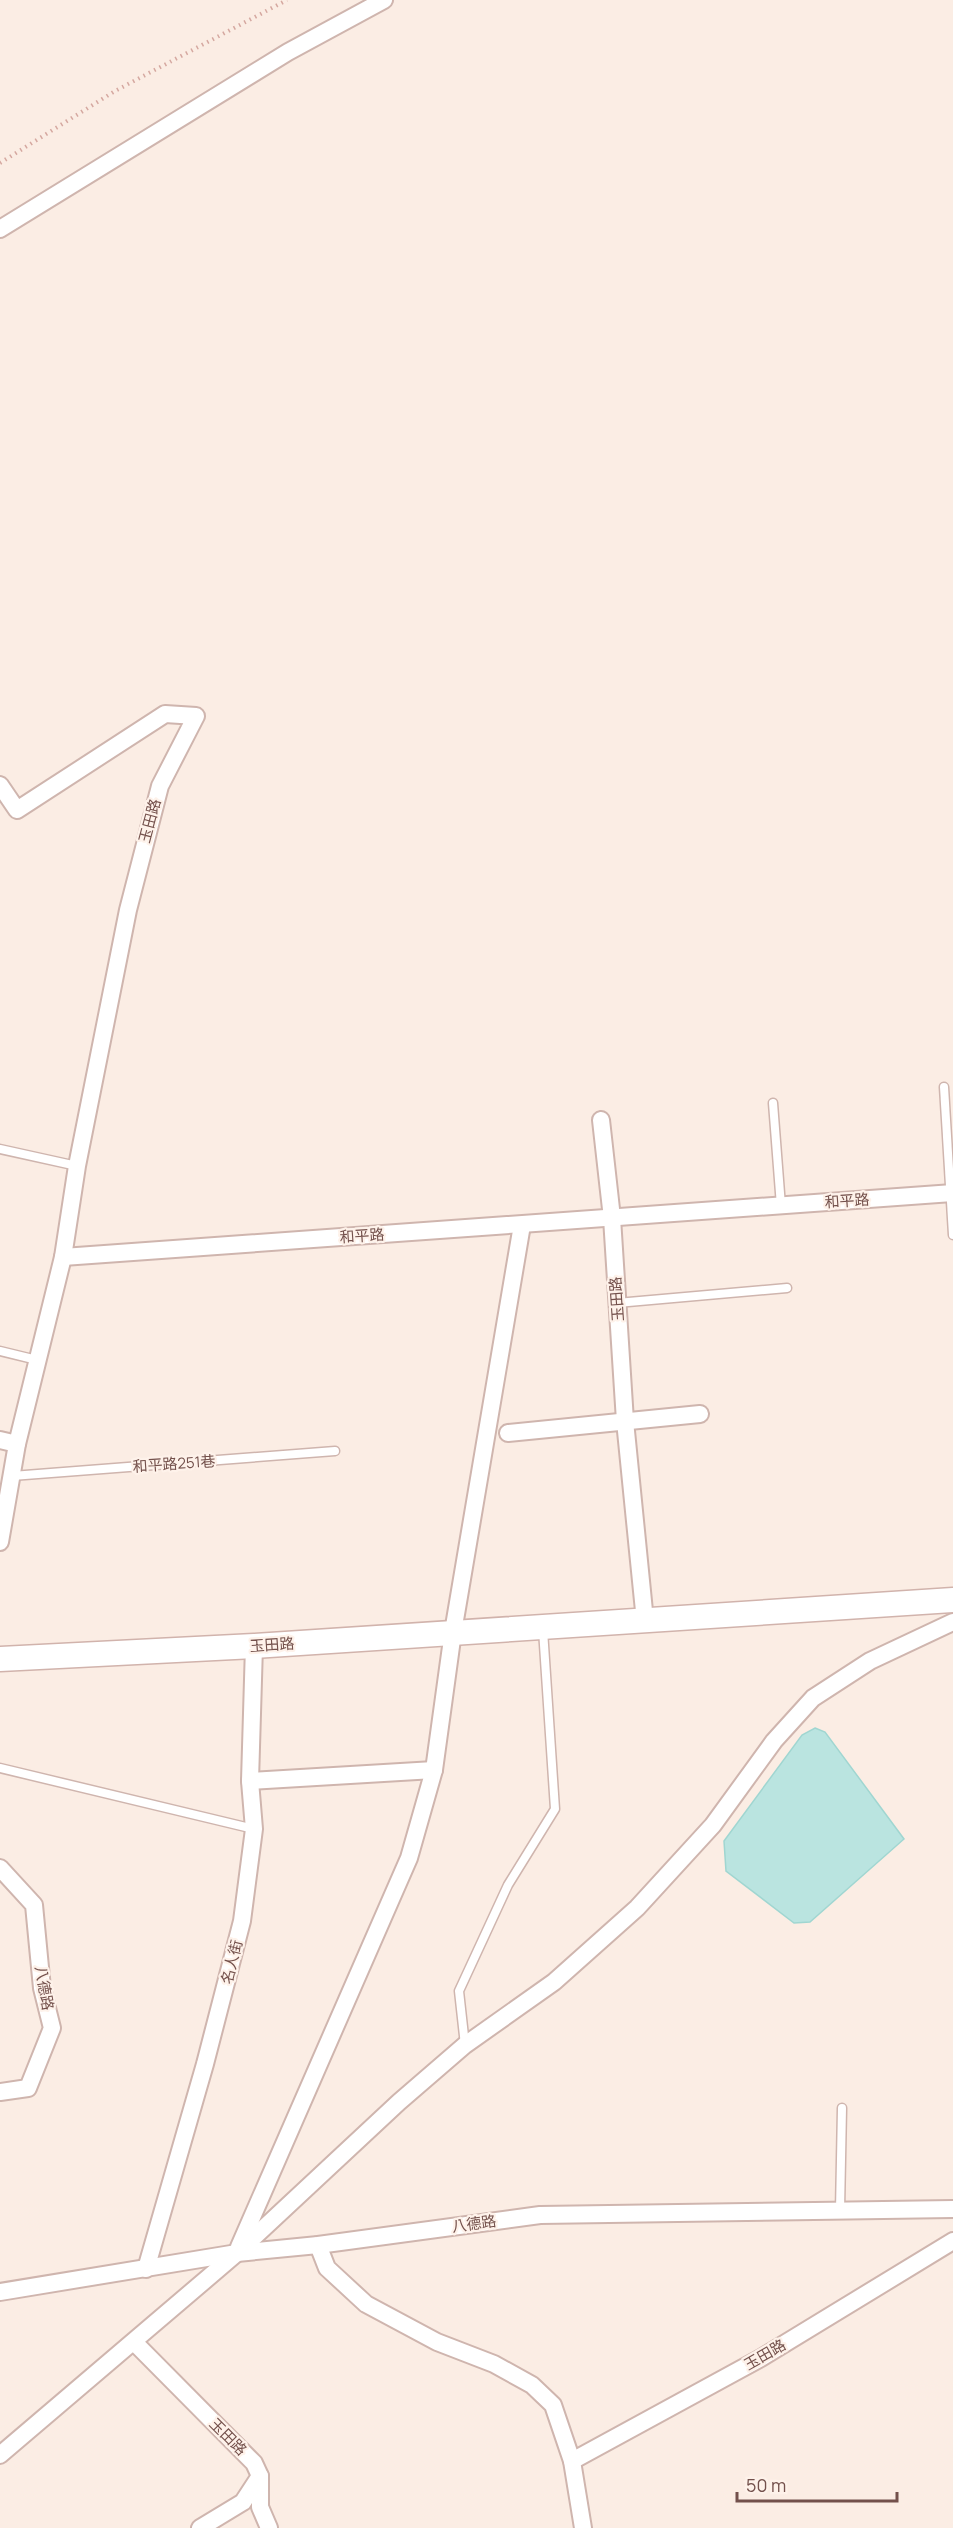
<svg xmlns="http://www.w3.org/2000/svg" width="953" height="2528" viewBox="0 0 953 2528" font-family="Manrope,'Noto Sans TC',sans-serif">
  <style>
    .water { fill: #bae4e0; stroke: #a0d6d1; stroke-width: 1.5 }
    .lines { fill: none; stroke-linecap: round; stroke-linejoin: round }
    .lane-casing { stroke: #cfb5ae; stroke-width: 11 }
    .street-casing { stroke: #cfb5ae; stroke-width: 20 }
    .secondary-casing { stroke: #d1b3ac; stroke-width: 27 }
    .path { stroke: #d5a8a0; stroke-width: 4; stroke-dasharray: 1.5 4.5; stroke-linecap: butt }
    .lane { stroke: #fff; stroke-width: 8 }
    .street { stroke: #fff; stroke-width: 16 }
    .secondary { stroke: #fff; stroke-width: 24 }
    .labels { text-anchor: middle; stroke-width: 4.5; stroke-linejoin: round; paint-order: stroke }
    .street-label { font-size: 15px; fill: #73504b; stroke: #fef2ea }
  </style>
  <rect width="100%" height="100%" fill="#fbede4"/>
  <polygon class="water" points="815,1728 825,1732 904,1839 810,1922 794,1923 726,1871 724,1841 802,1735"/>
  <g class="lines">
    <g class="lane-casing">
      <g id="lane">
        <polyline points="944,1087 953,1235"/>
        <polyline points="773,1103 781,1206"/>
        <polyline points="0,1149 77,1166"/>
        <polyline points="617,1303 787,1288"/>
        <polyline points="0,1351 37,1360"/>
        <polyline points="12,1476 335,1451"/>
        <polyline points="0,1768 254,1829"/>
        <polyline points="465,2045 459,1991 508,1885 555,1809 543,1630"/>
        <polyline points="840,2210 842,2108"/>
      </g>
    </g>
    <g class="street-casing">
      <g id="street">
        <polyline points="0,229 288,52 384,0"/>
        <polyline points="0,785 17,810 165,714 196,716 160,786 128,910 77,1166 63,1257 17,1444 0,1542"/>
        <polyline points="601,1120 612,1218 625,1421 645,1621"/>
        <polyline points="63,1257 953,1193"/>
        <polyline points="508,1433 700,1414"/>
        <polyline points="0,1440 17,1444"/>
        <polyline points="250,1781 434,1770"/>
        <polyline points="0,1868 34,1905 42,1988 52,2028 28,2088 0,2092"/>
        <polyline points="318,2245 327,2268 366,2304 437,2342 494,2364 532,2385 553,2405 572,2461 583,2528"/>
        <polyline points="239,2247 409,1858 434,1770 453,1632 522,1225"/>
        <polyline points="146,2269 205,2064 242,1921 254,1829 250,1781 254,1646"/>
        <polyline points="0,2292 237,2253 318,2245 540,2215 953,2209"/>
        <polyline points="134,2342 254,2463 260,2476 243,2502 200,2528"/>
        <polyline points="0,2455 237,2253 399,2102 465,2045 554,1982 637,1908 713,1825 774,1741 813,1698 870,1661 953,1622"/>
        <polyline points="572,2461 761,2358 953,2241"/>
        <polyline points="260,2476 260,2507 269,2528"/>
      </g>
    </g>
    <g class="secondary-casing">
      <polyline id="secondary" points="0,1659 254,1646 953,1600"/>
    </g>
    <polyline class="path" points="0,163 115,91 287,0"/>
    <use href="#lane" class="lane"/>
    <use href="#street" class="street"/>
    <use href="#secondary" class="secondary"/>
  </g>
  <g class="labels">
    <g class="street-label">
      <text transform="translate(150 821) rotate(-75)" y="5">玉田路</text>
      <text transform="translate(847 1201) rotate(-4)" y="5">和平路</text>
      <text transform="translate(362 1236) rotate(-4)" y="5">和平路</text>
      <text transform="translate(617 1299) rotate(-94)" y="5">玉田路</text>
      <text transform="translate(174 1464) rotate(-4)" y="5">和平路251巷</text>
      <text transform="translate(272 1645) rotate(-4)" y="5">玉田路</text>
      <text transform="translate(232 1962) rotate(-76)" y="5">名人街</text>
      <text transform="translate(44 1988) rotate(80)" y="5">八德路</text>
      <text transform="translate(474 2224) rotate(-8)" y="5">八德路</text>
      <text transform="translate(765 2355) rotate(-30)" y="5">玉田路</text>
      <text transform="translate(228 2437) rotate(45)" y="5">玉田路</text>
    </g>
  </g>
  <path d="M737 2492v9h160v-9" fill="none" stroke="#73504b" stroke-width="3"/>
  <text x="746" y="2492" font-size="18" fill="#73504b" stroke="#fef2ea" stroke-width="4.5" paint-order="stroke">50 m</text>
</svg>
